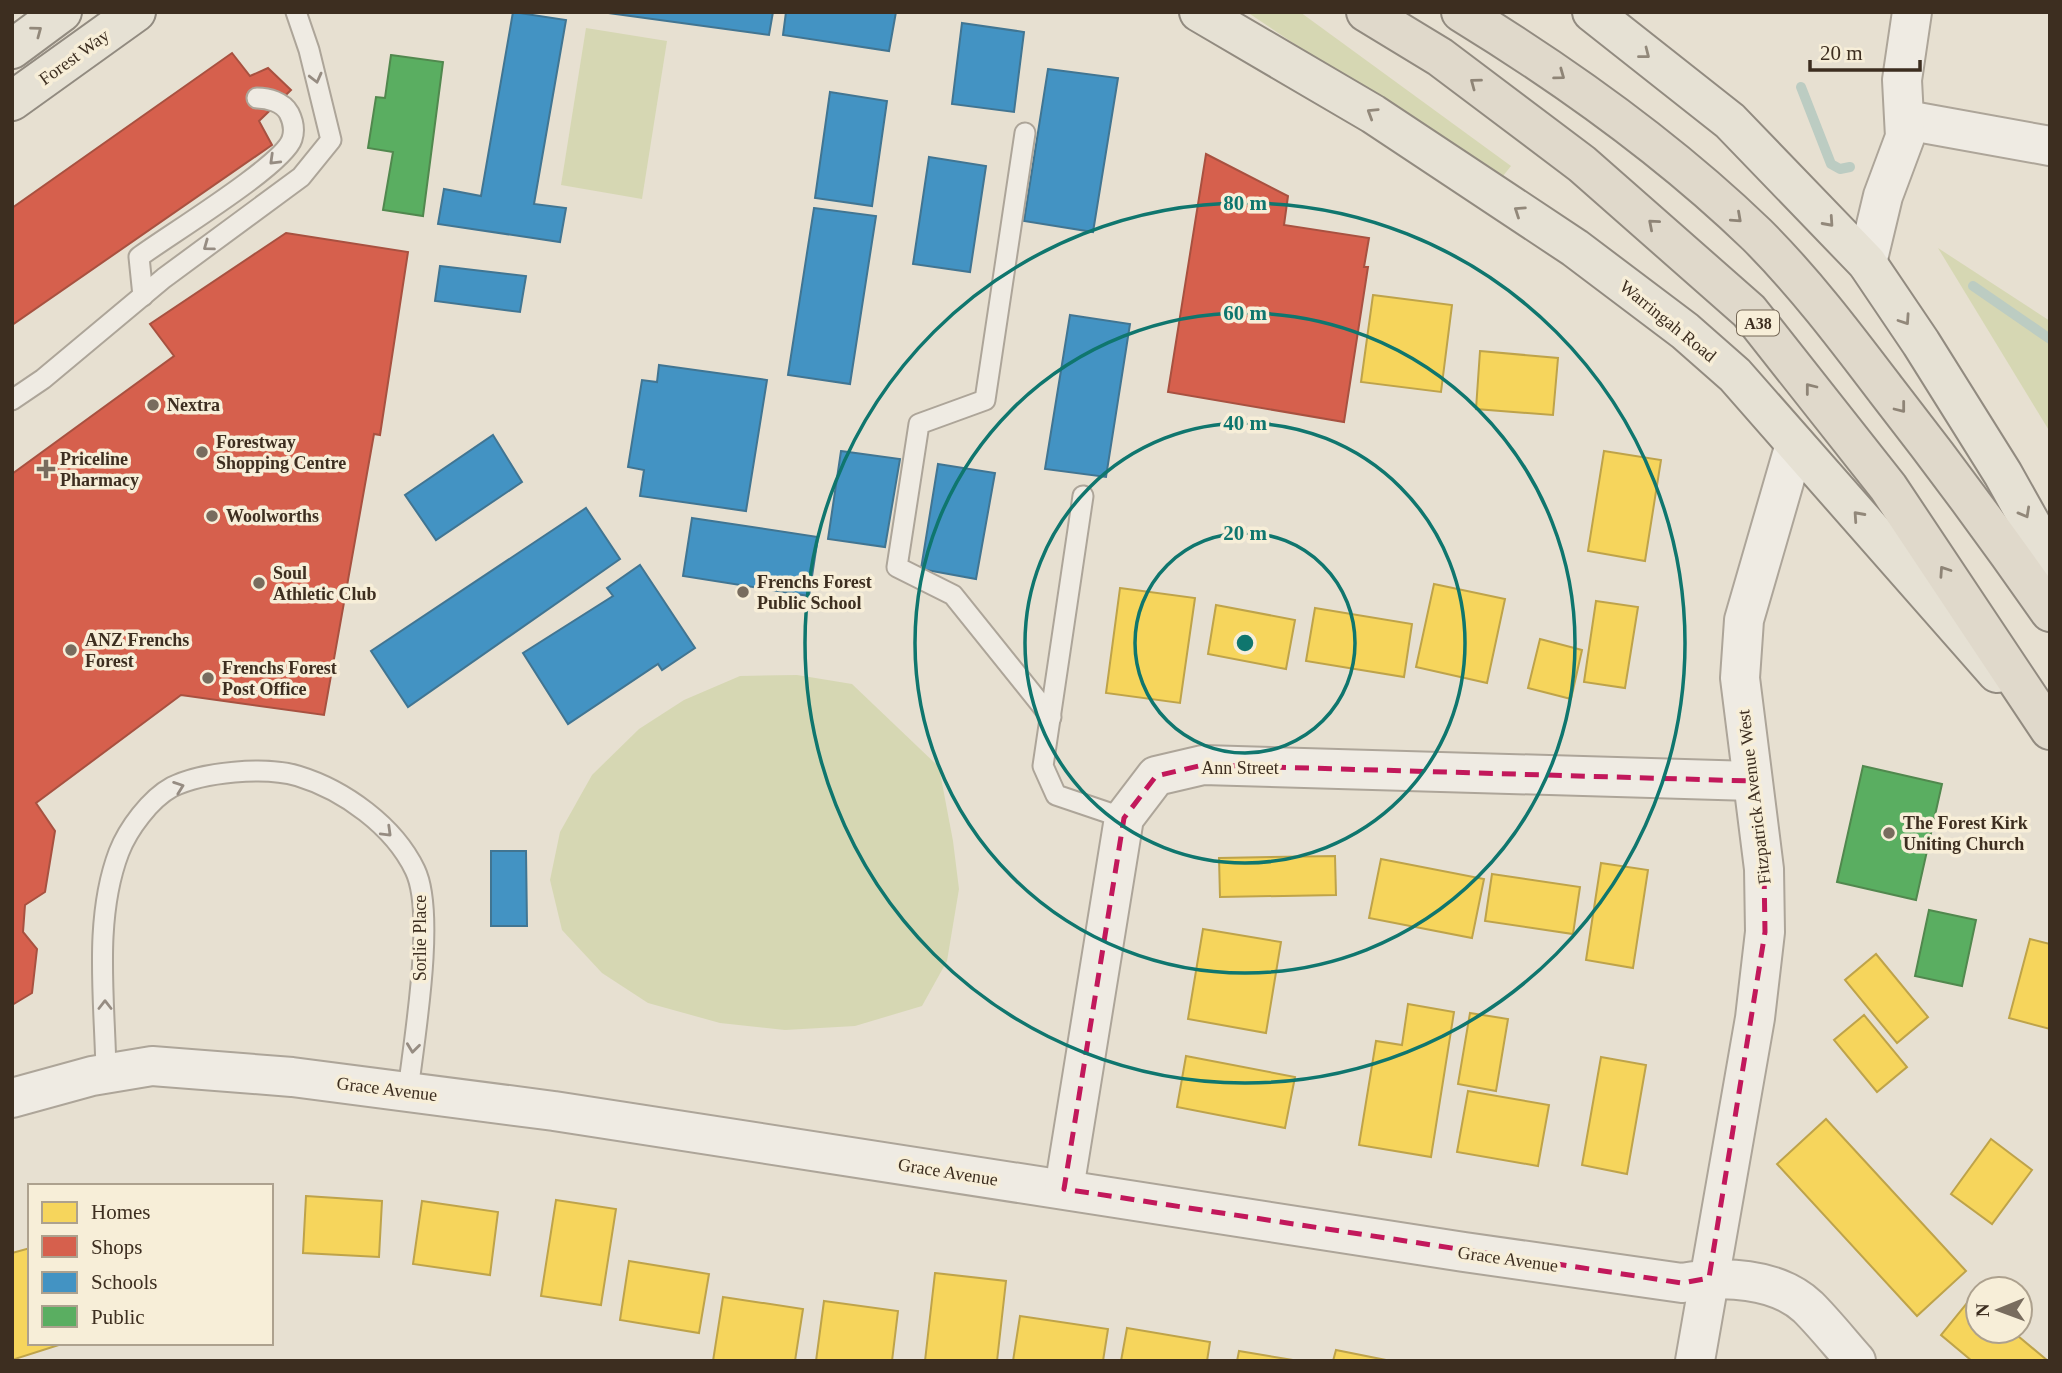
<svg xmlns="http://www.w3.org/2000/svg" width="2062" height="1373" viewBox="0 0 2062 1373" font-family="Georgia,serif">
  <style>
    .green { fill: #d6d7b3 }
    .homes { fill: #f6d55c; stroke: #bea34a; stroke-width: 2 }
    .shops { fill: #d6604d; stroke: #a85140; stroke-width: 2 }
    .schools { fill: #4393c3; stroke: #417592; stroke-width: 2 }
    .public { fill: #5aae61; stroke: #51884e; stroke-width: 2 }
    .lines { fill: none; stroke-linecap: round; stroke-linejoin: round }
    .stream { stroke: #bcccc2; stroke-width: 10 }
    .service-casing { stroke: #ada599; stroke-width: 23 }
    .minor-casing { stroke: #ada599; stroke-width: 42 }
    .primary-casing { stroke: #928b80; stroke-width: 42 }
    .trunk-casing { stroke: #928b80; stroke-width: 42 }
    .service { stroke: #efebe3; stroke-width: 19 }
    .minor { stroke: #efebe3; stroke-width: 38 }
    .primary { stroke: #e6e1d4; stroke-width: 38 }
    .trunk { stroke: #e0d9cb; stroke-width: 38 }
    .oneway { stroke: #92887a }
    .oneway2 { stroke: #8e8476 }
    .oneway3 { stroke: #968c82 }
    .marked { fill: none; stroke: #c2185b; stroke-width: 5; stroke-dasharray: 14 9; stroke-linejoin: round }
    .ring { fill: none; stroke: #0f766e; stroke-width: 3.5 }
    .poi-dot { fill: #786c5e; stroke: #f7eed8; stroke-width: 2.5 }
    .labels { text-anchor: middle; stroke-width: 7; stroke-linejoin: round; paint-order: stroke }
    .shield { fill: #f7eed8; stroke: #756857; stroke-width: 2 }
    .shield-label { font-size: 16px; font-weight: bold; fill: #3d2e20 }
    .street-label { font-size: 18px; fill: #3d2e20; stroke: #f7eed8 }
    .poi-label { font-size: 18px; font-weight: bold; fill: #3d2e20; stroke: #f7eed8; text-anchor: start }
    .centre { fill: #0f766e; stroke: #f7eed8; stroke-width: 3.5 }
    .ring-label { font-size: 21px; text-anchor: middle; font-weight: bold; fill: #0f766e; stroke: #f7eed8; stroke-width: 7; stroke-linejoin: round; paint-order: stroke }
  </style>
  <rect width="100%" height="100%" fill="#e7e0d1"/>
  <g class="green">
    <polygon points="1247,12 1300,12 1511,166 1499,181"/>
    <polygon points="586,28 667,41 642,199 561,185"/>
    <polygon points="1938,248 2050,321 2050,432"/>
    <polygon points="797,675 852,684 939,767 953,841 959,889 947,961 922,1006 855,1026 785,1030 720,1023 648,1003 602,973 562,930 550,880 560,832 592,775 639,729 684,700 740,676"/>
  </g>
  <g class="homes">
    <polygon points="1373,295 1452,305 1441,392 1361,382"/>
    <polygon points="1480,351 1558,358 1553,415 1476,409"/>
    <polygon points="1604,451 1661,460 1645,561 1588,551"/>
    <polygon points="1434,584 1505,599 1487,683 1416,667"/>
    <polygon points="1120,588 1195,598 1180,703 1106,693"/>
    <polygon points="1596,601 1638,607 1625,688 1584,682"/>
    <polygon points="1216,605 1295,620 1286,669 1208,654"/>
    <polygon points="1315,608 1412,624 1404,677 1306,661"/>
    <polygon points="1540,639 1582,650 1571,699 1528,688"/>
    <polygon points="1335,856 1336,895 1220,897 1219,858"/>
    <polygon points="1381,859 1484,879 1472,938 1369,918"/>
    <polygon points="1601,863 1648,870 1633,968 1586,960"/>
    <polygon points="1492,874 1580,887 1573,934 1485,921"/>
    <polygon points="1203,929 1281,942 1266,1033 1188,1019"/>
    <polygon points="2030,939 2050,944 2050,1029 2009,1018"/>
    <polygon points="1876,954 1928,1017 1897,1043 1845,980"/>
    <polygon points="1408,1004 1454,1012 1431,1157 1359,1145 1376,1041 1402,1045"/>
    <polygon points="1470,1013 1508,1019 1496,1091 1458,1084"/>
    <polygon points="1864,1015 1907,1067 1877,1092 1834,1040"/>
    <polygon points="1186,1056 1295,1077 1285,1128 1177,1107"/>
    <polygon points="1601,1057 1646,1065 1627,1174 1582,1165"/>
    <polygon points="1468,1091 1549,1105 1538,1166 1457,1152"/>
    <polygon points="1826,1119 1966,1271 1917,1316 1777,1164"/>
    <polygon points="1991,1139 2032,1170 1992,1224 1951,1194"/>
    <polygon points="306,1196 382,1201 379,1257 303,1253"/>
    <polygon points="556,1200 616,1209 601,1305 541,1296"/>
    <polygon points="422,1201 498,1212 490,1275 413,1264"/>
    <polygon points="30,1248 30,1343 65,1343 12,1360 12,1253"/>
    <polygon points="629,1261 709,1274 699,1333 620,1320"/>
    <polygon points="935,1273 1006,1281 997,1361 925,1361"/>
    <polygon points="723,1297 803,1309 795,1361 713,1361"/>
    <polygon points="1971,1298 1978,1303 1978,1331 2012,1331 2048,1361 1972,1361 1941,1335"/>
    <polygon points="824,1301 898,1311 892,1361 816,1361"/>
    <polygon points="1020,1316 1108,1329 1103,1361 1013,1361"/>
    <polygon points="1127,1328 1210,1342 1207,1361 1121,1361"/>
    <polygon points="1336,1350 1391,1361 1333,1361"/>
    <polygon points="1239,1351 1299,1361 1237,1361"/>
  </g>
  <g class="shops">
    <polygon points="232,53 250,76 268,68 291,90 259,121 272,145 12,325 12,208"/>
    <polygon points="1206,154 1288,196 1284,225 1369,238 1364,267 1368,267 1344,422 1168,392"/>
    <polygon points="286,233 408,252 380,435 374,434 324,715 181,695 36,803 55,831 45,892 25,905 23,932 37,949 32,993 12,1005 12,474 174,356 150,324"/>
  </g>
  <g class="schools">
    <polygon points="513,12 566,20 534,204 566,208 560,242 438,224 444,189 481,196"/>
    <polygon points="601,12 773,12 769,35"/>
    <polygon points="786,12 896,12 889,51 783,35"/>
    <polygon points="962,23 1024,32 1014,112 952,104"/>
    <polygon points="1048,69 1118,78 1093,232 1024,221"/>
    <polygon points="830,92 887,101 872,206 815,198"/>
    <polygon points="929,157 986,166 970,272 913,264"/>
    <polygon points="814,208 876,216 850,384 788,375"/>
    <polygon points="440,266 526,276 520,312 435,301"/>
    <polygon points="1070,315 1130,324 1106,477 1045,469"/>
    <polygon points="659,365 767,380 746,511 640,496 644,470 628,467 642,380 657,382"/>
    <polygon points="493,435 522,482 436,540 405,495"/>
    <polygon points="841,451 900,459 885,547 828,539"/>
    <polygon points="938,464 995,473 976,579 921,569"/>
    <polygon points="586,508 620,559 408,707 371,651"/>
    <polygon points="692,518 818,537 809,596 683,576"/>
    <polygon points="640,565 695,648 662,670 658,664 568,724 523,653 613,596 607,588"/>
    <polygon points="491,851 526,851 527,926 491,926"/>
  </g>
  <g class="public">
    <polygon points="391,55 443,62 423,216 383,210 393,152 368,148 376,97 385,98"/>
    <polygon points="1863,766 1942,784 1916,900 1837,882"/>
    <polygon points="1929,910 1976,920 1962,986 1915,976"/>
  </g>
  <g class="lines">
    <g class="stream">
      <polyline points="1801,87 1831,164 1840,169 1850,167"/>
      <polyline points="1973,286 2050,339"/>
    </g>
    <g class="service-casing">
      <g id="service">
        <polyline points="1025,133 985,400 919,424 897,567 953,595 1051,717"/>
        <path d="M143,296L139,257C167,236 284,165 292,139C295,130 293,121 289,113C283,102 268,98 257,98"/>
        <polyline points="12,400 43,379 164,278 301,177 331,140 309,50 296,12"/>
        <polyline points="1083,496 1043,766 1056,795 1124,818"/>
        <path d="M106,1073C105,1002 93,920 119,852C128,829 150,799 172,787C203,772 265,766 298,776C344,790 394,826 415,870C436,913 414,1040 408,1091"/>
      </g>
    </g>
    <g class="minor-casing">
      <g id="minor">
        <polyline points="1906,120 2050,146"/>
        <polyline points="1867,263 1883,196 1905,137 1902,80 1912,12"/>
        <path d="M12,1098L92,1076L152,1066L292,1077L554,1111L1464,1252L1682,1283C1722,1276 1776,1277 1808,1307C1825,1324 1840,1343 1856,1361"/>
        <polyline points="1064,1189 1124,818 1156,776 1203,765 1752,781"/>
        <polyline points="1695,1361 1755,1018 1765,932 1764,869 1740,678 1744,620 1795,444"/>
      </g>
    </g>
    <g class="primary-casing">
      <g id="primary">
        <polyline points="1199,12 1373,114 1575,248 1685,331 1735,375 1997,673"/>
        <polyline points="1592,12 1730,121 1867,263 1921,343 2003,474 2050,558"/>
        <polyline points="12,49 62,12"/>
        <polyline points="12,101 136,12"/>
      </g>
    </g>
    <g class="trunk-casing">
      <g id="trunk">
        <polyline points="1366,12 1440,57 1582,164 1749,311 1888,487 2050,730"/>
        <path d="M1461,12C1567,77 1668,149 1757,235C1805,283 1845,336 1886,390C1943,463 1997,536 2050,612"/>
      </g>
    </g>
    <use href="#service" class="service"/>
    <use href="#minor" class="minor"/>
    <use href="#primary" class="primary"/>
    <use href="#trunk" class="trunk"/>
  </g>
  <defs><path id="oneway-chevron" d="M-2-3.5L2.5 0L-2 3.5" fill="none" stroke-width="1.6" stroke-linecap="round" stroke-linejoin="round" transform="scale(1.75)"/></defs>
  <g class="oneway">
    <use href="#oneway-chevron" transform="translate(37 31) rotate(-37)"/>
    <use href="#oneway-chevron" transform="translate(1645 54) rotate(38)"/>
    <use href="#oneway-chevron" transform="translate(1372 113) rotate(-148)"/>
    <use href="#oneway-chevron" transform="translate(1519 211) rotate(-146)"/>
    <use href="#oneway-chevron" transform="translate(1829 222) rotate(48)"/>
    <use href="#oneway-chevron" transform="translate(1905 320) rotate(56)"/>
    <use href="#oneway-chevron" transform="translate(2025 513) rotate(61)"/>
    <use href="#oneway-chevron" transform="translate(1858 516) rotate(-132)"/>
  </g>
  <g class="oneway2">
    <use href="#oneway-chevron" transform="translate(1560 75) rotate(36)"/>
    <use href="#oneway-chevron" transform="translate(1475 83) rotate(-143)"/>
    <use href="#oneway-chevron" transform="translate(1737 218) rotate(42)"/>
    <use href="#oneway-chevron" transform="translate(1653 224) rotate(-139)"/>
    <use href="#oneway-chevron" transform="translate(1810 388) rotate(-128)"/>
    <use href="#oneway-chevron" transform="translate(1901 408) rotate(52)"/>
    <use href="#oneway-chevron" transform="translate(1944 571) rotate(-124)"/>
  </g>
  <g class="oneway3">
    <use href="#oneway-chevron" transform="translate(316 78) rotate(76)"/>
    <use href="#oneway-chevron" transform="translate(274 160) rotate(136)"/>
    <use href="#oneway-chevron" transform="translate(208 246) rotate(144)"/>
    <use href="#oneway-chevron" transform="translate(179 787) rotate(-20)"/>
    <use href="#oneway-chevron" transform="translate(387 832) rotate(44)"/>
    <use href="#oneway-chevron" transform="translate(105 1005) rotate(-90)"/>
    <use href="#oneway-chevron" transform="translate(413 1048) rotate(97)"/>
  </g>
  <path class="marked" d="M1203,765L1752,781L1764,869L1765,932L1709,1278L1682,1283L1064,1189L1124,818L1156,776Z"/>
  <g class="ring">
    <circle cx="1245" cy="643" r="110"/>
    <circle cx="1245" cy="643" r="220"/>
    <circle cx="1245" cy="643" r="330"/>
    <circle cx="1245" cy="643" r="440"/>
  </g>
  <g class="poi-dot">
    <circle cx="153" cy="405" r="7"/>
    <circle cx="202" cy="452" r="7"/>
    <path d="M42.5 458.5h7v7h7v7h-7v7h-7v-7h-7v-7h7z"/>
    <circle cx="212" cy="516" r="7"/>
    <circle cx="259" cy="583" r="7"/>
    <circle cx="743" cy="592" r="7"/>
    <circle cx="71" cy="650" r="7"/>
    <circle cx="208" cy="678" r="7"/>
    <circle cx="1889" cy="833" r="7"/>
  </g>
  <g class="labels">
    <rect class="shield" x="1737" y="310.5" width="42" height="25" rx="5"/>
    <g class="shield-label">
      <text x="1758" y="329">A38</text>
    </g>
    <g class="street-label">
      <text transform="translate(74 57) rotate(-36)" y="6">Forest Way</text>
      <text transform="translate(1668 321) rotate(39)" y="6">Warringah Road</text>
      <text x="1240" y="774">Ann Street</text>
      <text transform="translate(1754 797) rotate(-97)" y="6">Fitzpatrick Avenue West</text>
      <text transform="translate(420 938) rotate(-90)" y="6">Sorlie Place</text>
      <text transform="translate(387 1089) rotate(7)" y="6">Grace Avenue</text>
      <text transform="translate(948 1172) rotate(9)" y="6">Grace Avenue</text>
      <text transform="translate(1508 1259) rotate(8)" y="6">Grace Avenue</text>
    </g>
    <g class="poi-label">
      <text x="167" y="411">Nextra</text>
      <text x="216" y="448">Forestway<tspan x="216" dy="21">Shopping Centre</tspan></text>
      <text x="60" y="465">Priceline<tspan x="60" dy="21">Pharmacy</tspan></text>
      <text x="226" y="522">Woolworths</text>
      <text x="273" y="579">Soul<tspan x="273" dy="21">Athletic Club</tspan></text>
      <text x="757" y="588">Frenchs Forest<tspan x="757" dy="21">Public School</tspan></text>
      <text x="85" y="646">ANZ Frenchs<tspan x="85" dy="21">Forest</tspan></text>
      <text x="222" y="674">Frenchs Forest<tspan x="222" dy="21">Post Office</tspan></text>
      <text x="1903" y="829">The Forest Kirk<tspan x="1903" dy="21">Uniting Church</tspan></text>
    </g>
  </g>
  <circle cx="1245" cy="643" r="10" class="centre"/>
  <g class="ring-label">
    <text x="1245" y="210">80 m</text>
    <text x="1245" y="320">60 m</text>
    <text x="1245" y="430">40 m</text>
    <text x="1245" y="540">20 m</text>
  </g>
  <rect width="2062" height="1373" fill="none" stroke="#3d2e20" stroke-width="28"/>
  <rect x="28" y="1184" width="245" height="161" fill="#f7eed8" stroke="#ada18e" stroke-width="2"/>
  <rect x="42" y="1202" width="35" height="21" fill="#f6d55c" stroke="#ada18e" stroke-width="2"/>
  <text x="91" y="1219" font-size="21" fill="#3d2e20">Homes</text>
  <rect x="42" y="1236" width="35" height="21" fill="#d6604d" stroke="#ada18e" stroke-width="2"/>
  <text x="91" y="1254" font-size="21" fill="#3d2e20">Shops</text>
  <rect x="42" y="1272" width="35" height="21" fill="#4393c3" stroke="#ada18e" stroke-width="2"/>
  <text x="91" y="1289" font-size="21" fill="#3d2e20">Schools</text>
  <rect x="42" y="1306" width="35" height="21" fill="#5aae61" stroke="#ada18e" stroke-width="2"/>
  <text x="91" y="1324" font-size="21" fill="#3d2e20">Public</text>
  <g transform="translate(1999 1310) rotate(269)"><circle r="33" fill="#f7eed8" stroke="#ada18e" stroke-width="2"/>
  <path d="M0-5L12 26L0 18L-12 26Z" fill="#786c5e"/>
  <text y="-10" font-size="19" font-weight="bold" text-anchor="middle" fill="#3d2e20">N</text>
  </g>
  <path d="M1810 60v10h110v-10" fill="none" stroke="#3d2e20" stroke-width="3.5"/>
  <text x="1820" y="60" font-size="21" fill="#3d2e20" stroke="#f7eed8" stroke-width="5" paint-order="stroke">20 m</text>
</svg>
